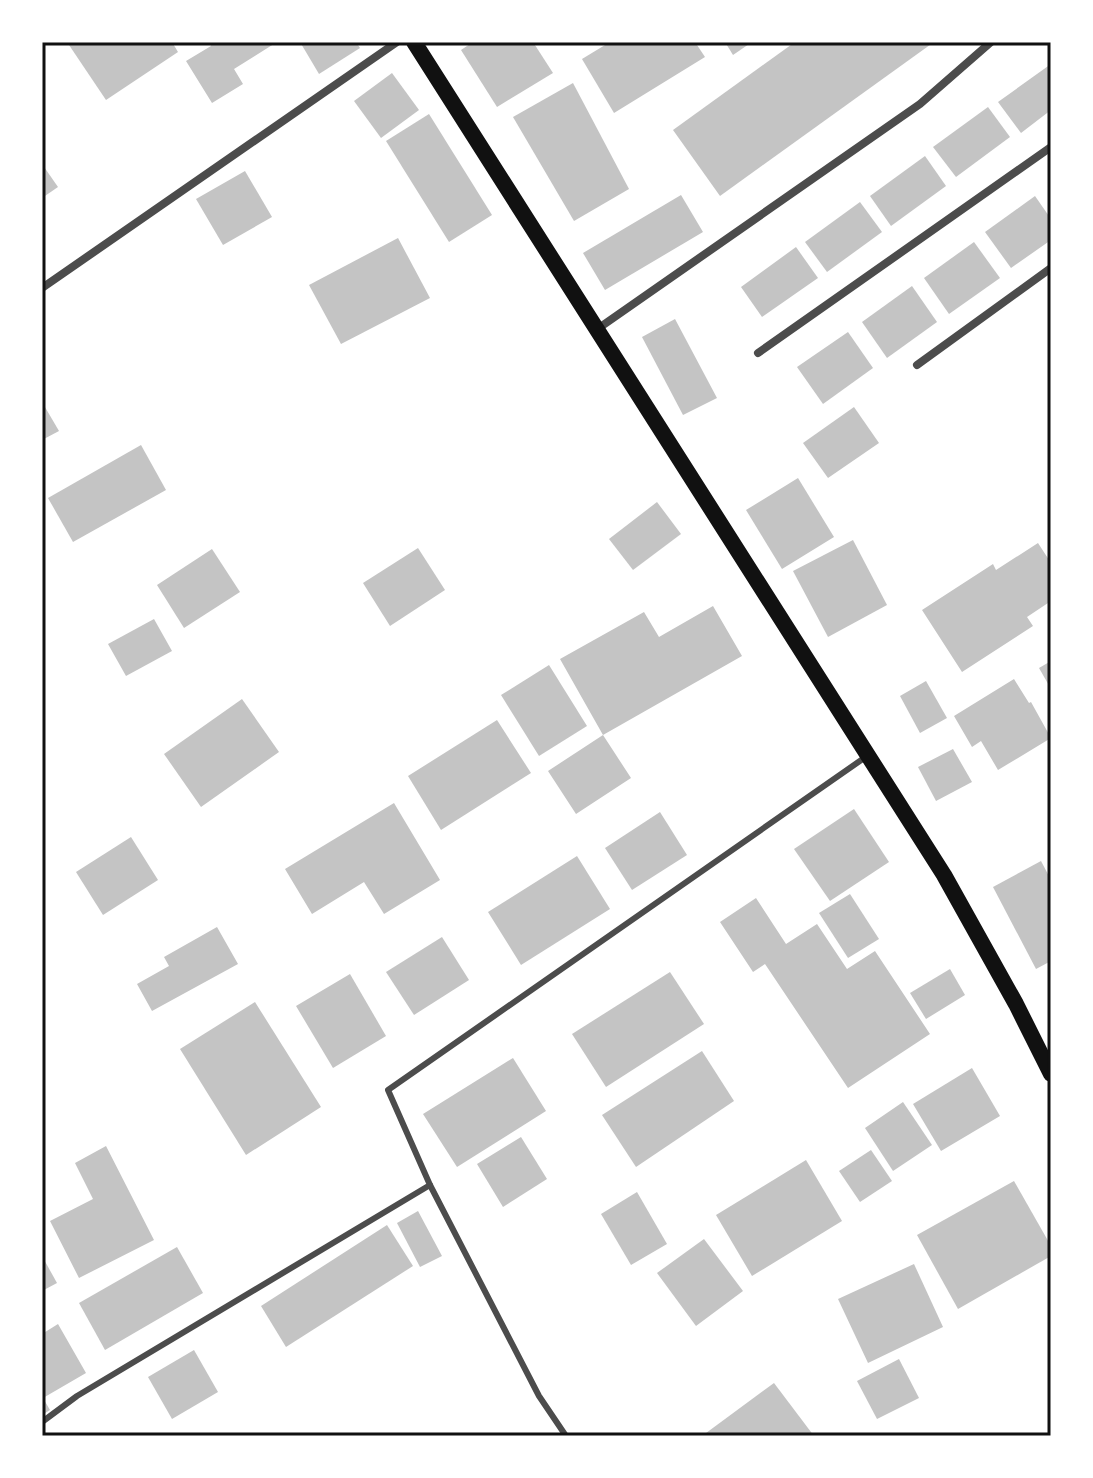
<svg xmlns="http://www.w3.org/2000/svg" width="1093" height="1478" viewBox="0 0 1093 1478" font-family="Figtree,sans-serif">
  <style>
    .building { fill: #c4c4c4 }
    .lines { fill: none; stroke-linecap: round; stroke-linejoin: round }
    .service { stroke: #4c4c4c; stroke-width: 6 }
    .minor { stroke: #4c4c4c; stroke-width: 8 }
    .secondary { stroke: #111; stroke-width: 16 }
    .neatline { fill: none; stroke: #111; stroke-width: 3 }
  </style>
  <rect width="100%" height="100%" fill="#fff"/>
  <g class="building">
    <polygon points="67,42 172,42 178,52 106,100"/>
    <polygon points="209,42 277,42 234,69 243,84 212,103 186,61 211,46"/>
    <polygon points="300,42 356,42 360,48 319,74"/>
    <polygon points="473,42 533,42 553,73 497,107 461,50"/>
    <polygon points="610,42 695,42 705,57 614,113 582,59"/>
    <polygon points="725,42 752,42 733,55"/>
    <polygon points="795,42 934,42 720,196 673,130"/>
    <polygon points="1051,64 1051,110 1021,133 998,102"/>
    <polygon points="392,73 419,110 381,138 354,101"/>
    <polygon points="573,83 629,189 574,221 513,117"/>
    <polygon points="988,107 1010,137 956,177 933,147"/>
    <polygon points="429,114 492,215 449,242 386,141"/>
    <polygon points="925,156 946,186 891,226 870,196"/>
    <polygon points="42,164 58,187 42,198"/>
    <polygon points="245,171 272,217 223,245 196,199"/>
    <polygon points="681,195 703,232 605,290 583,253"/>
    <polygon points="1035,196 1051,219 1051,240 1011,268 985,232"/>
    <polygon points="860,202 882,232 827,272 805,242"/>
    <polygon points="398,238 430,298 341,344 309,285"/>
    <polygon points="974,242 1000,278 949,314 924,278"/>
    <polygon points="796,247 818,278 762,317 741,287"/>
    <polygon points="912,286 937,322 887,358 862,322"/>
    <polygon points="675,319 717,398 683,415 642,337"/>
    <polygon points="848,332 873,368 823,404 797,367"/>
    <polygon points="42,402 59,431 42,440"/>
    <polygon points="854,407 879,443 828,478 803,443"/>
    <polygon points="141,445 166,490 73,542 48,498"/>
    <polygon points="798,478 834,537 782,569 746,510"/>
    <polygon points="657,502 681,534 633,570 609,539"/>
    <polygon points="853,540 887,605 828,637 793,571"/>
    <polygon points="1038,543 1051,563 1051,601 1027,617 1033,626 962,672 922,610 993,564 996,570"/>
    <polygon points="418,548 445,590 390,626 363,583"/>
    <polygon points="212,549 240,592 184,628 157,585"/>
    <polygon points="713,606 742,656 603,735 631,778 576,814 548,771 603,735 560,659 644,612 659,637"/>
    <polygon points="154,619 172,651 126,676 108,644"/>
    <polygon points="1051,661 1051,689 1039,668"/>
    <polygon points="549,665 587,726 539,756 501,695"/>
    <polygon points="1014,679 1029,703 1031,702 1051,738 998,770 981,741 972,747 954,716"/>
    <polygon points="926,681 947,718 920,733 900,696"/>
    <polygon points="242,699 279,752 201,807 164,754"/>
    <polygon points="497,720 531,773 441,830 408,776"/>
    <polygon points="953,749 972,782 936,801 918,767"/>
    <polygon points="394,803 440,880 384,914 364,882 312,914 285,869"/>
    <polygon points="854,809 889,862 830,901 794,849"/>
    <polygon points="660,812 687,855 632,890 605,848"/>
    <polygon points="131,837 158,880 103,915 76,872"/>
    <polygon points="577,856 610,909 521,965 488,912"/>
    <polygon points="1041,861 1051,880 1051,961 1036,969 993,887"/>
    <polygon points="850,894 879,939 848,958 819,913"/>
    <polygon points="756,898 786,944 817,924 847,969 875,951 930,1034 848,1088 765,964 753,972 720,922"/>
    <polygon points="217,927 238,964 152,1011 137,984 169,966 164,957"/>
    <polygon points="442,937 469,980 414,1015 386,972"/>
    <polygon points="950,969 965,995 926,1019 910,993"/>
    <polygon points="670,972 704,1024 606,1087 572,1034"/>
    <polygon points="350,974 386,1036 333,1068 296,1006"/>
    <polygon points="255,1002 321,1107 246,1155 180,1049"/>
    <polygon points="702,1051 734,1101 636,1167 602,1115"/>
    <polygon points="513,1058 546,1111 457,1167 423,1114"/>
    <polygon points="972,1068 1000,1116 941,1151 913,1104"/>
    <polygon points="903,1102 932,1145 893,1171 865,1128"/>
    <polygon points="521,1137 547,1179 503,1207 477,1164"/>
    <polygon points="106,1146 154,1240 79,1278 50,1221 93,1199 75,1163"/>
    <polygon points="871,1150 892,1181 860,1202 839,1171"/>
    <polygon points="806,1160 842,1221 752,1276 716,1215"/>
    <polygon points="1014,1181 1051,1246 1051,1256 958,1309 917,1235"/>
    <polygon points="637,1192 667,1244 631,1265 601,1214"/>
    <polygon points="418,1211 442,1256 420,1267 397,1223"/>
    <polygon points="387,1225 413,1266 286,1347 261,1306"/>
    <polygon points="704,1239 743,1291 696,1326 657,1273"/>
    <polygon points="177,1247 203,1293 105,1350 79,1303"/>
    <polygon points="42,1256 57,1283 42,1291"/>
    <polygon points="914,1264 943,1327 868,1363 838,1299"/>
    <polygon points="58,1324 86,1373 43,1398 50,1410 42,1415 42,1334"/>
    <polygon points="194,1350 218,1392 172,1419 148,1377"/>
    <polygon points="899,1359 919,1398 877,1419 857,1381"/>
    <polygon points="774,1383 814,1436 702,1436"/>
  </g>
  <g class="lines">
    <g class="service">
      <polyline points="430,1185 539,1396 566,1436"/>
      <polyline points="42,1422 77,1396 430,1185 388,1090 867,756"/>
    </g>
    <g class="minor">
      <polyline points="42,288 397,42"/>
      <polyline points="596,330 920,104 991,42"/>
      <polyline points="758,353 1051,147"/>
      <polyline points="917,365 1051,268"/>
    </g>
    <polyline class="secondary" points="414,42 944,875 1016,1004 1051,1074"/>
  </g>
  <rect width="1093" height="1478" fill="none" stroke="#ffffff" stroke-width="88"/>
  <rect x="44" y="44" width="1005" height="1390" class="neatline"/>
</svg>
